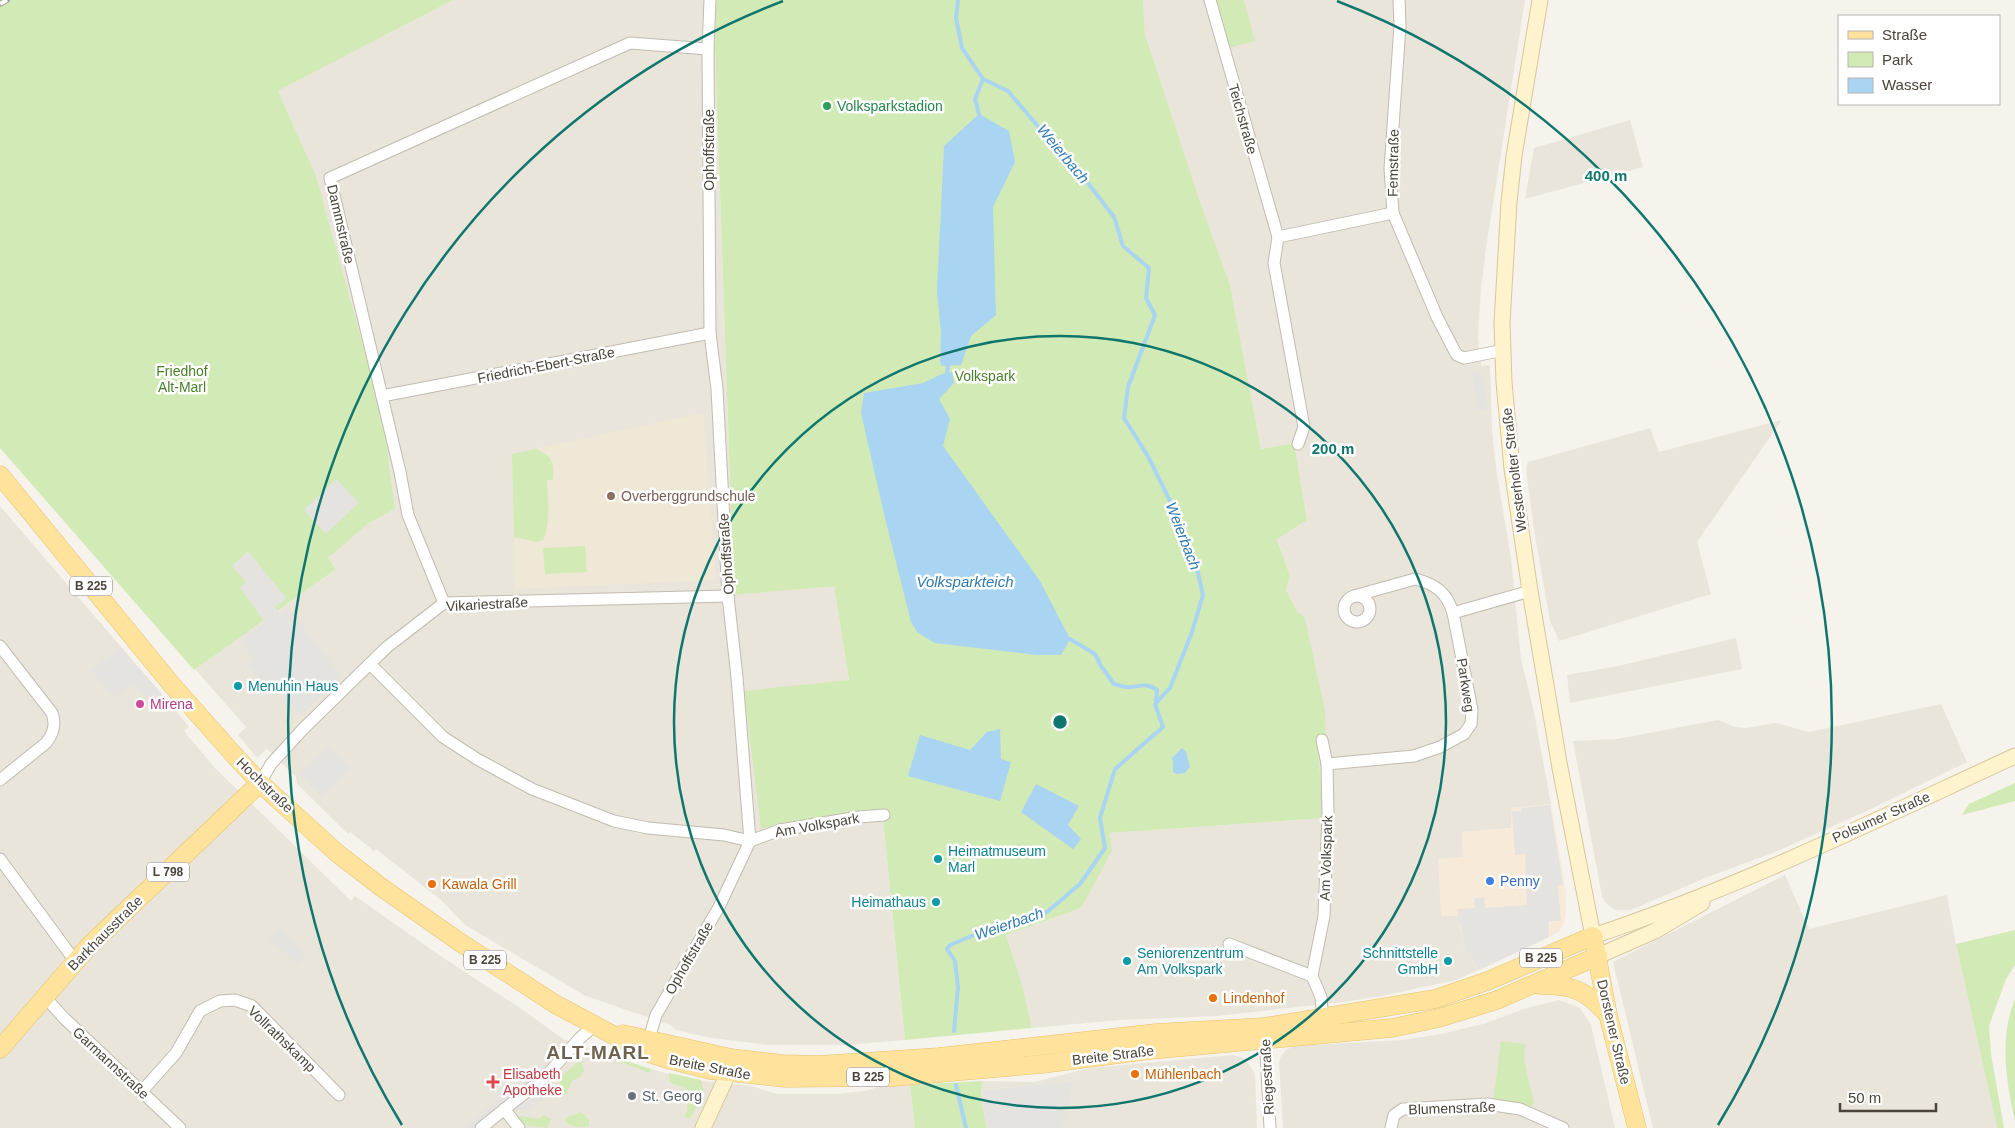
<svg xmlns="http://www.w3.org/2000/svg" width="2015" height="1128" viewBox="0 0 2015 1128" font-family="Helvetica,sans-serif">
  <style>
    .residential { fill: #eae5da }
    .commercial { fill: #f7ead8 }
    .education { fill: #efe8d6 }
    .green { fill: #d2eab5 }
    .parking { fill: #e5e3e0 }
    .water { fill: #a9d4f2 }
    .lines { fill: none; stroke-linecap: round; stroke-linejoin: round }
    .stream { stroke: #a9d4f2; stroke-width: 4 }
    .street-casing { stroke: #c2bbae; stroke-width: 13 }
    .secondary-casing { stroke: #d6c79b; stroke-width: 17 }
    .primary-casing { stroke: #e6c16a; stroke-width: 19 }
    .street { stroke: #fff; stroke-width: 11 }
    .secondary { stroke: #fff3cd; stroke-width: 15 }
    .primary { stroke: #ffe39c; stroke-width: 18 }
    .rail-casing { stroke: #9a9a9a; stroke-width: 5.5 }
    .rail { stroke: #fff; stroke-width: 4; stroke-dasharray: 11; stroke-linecap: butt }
    .ring { fill: none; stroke: #0f766e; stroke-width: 2.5 }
    .leisure-dot { fill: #2e9e5b; stroke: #fff; stroke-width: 2 }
    .education-dot { fill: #8d6e63; stroke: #fff; stroke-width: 2 }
    .culture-dot { fill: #0f9aa8; stroke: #fff; stroke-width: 2 }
    .hotel-dot { fill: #d1479c; stroke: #fff; stroke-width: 2 }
    .shop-dot { fill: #3f7fe0; stroke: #fff; stroke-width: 2 }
    .food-dot { fill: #e8710a; stroke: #fff; stroke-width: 2 }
    .health-dot { fill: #e0444e; stroke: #fff; stroke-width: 2 }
    .worship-dot { fill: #6b7280; stroke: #fff; stroke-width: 2 }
    .labels { text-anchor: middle; stroke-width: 5; stroke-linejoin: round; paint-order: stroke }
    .shield { fill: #fff; stroke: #817c74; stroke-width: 1 }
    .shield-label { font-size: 12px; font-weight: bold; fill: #4b4439 }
    .leisure-label { font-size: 14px; fill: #27864d; stroke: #fff; text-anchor: start }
    .street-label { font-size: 14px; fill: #4b4439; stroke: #fff }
    .park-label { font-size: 14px; fill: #4a7f2a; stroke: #fff }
    .education-label { font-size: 14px; fill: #785e54; stroke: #fff; text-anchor: start }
    .culture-label { font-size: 14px; fill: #0d838f; stroke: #fff; text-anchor: start }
    .hotel-label { font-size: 14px; fill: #b23c85; stroke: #fff; text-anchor: start }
    .shop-label { font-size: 14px; fill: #366cbe; stroke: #fff; text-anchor: start }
    .food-label { font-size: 14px; fill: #c56008; stroke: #fff; text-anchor: start }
    .health-label { font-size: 14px; fill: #be3a42; stroke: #fff; text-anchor: start }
    .worship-label { font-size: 14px; fill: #5b616d; stroke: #fff; text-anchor: start }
    .water-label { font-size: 15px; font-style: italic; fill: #2e7ab2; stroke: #fff }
    .district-label { font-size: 19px; font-weight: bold; letter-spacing: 1px; fill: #6e6250; stroke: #fff }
    .centre { fill: #0f766e; stroke: #fff; stroke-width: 2.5 }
    .ring-label { font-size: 15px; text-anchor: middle; font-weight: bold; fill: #0f766e; stroke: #fff; stroke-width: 5; stroke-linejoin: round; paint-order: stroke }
  </style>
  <rect width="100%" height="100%" fill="#f6f3ec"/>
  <g class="residential">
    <polygon points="453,0 716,0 715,49 734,595 834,585 849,681 761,828 883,818 905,1040 845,1045 768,1045 706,1037 676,1030 670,1025 586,996 465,925 441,900 376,849 374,851 350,832 348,834 297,784 296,777 267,749 257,758 238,735 246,727 195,669 336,569 328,558 369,523 395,509 383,417 316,176 278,91"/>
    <polygon points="1143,0 1525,0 1486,248 1481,288 1478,337 1481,366 1490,365 1492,431 1497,475 1511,558 1521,659 1534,712 1551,804 1512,808 1511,828 1462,832 1463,857 1441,916 1458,916 1465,952 1469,951 1479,970 1456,980 1382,996 1343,1002 1217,1016 1119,1020 1032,1028 1022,984 1006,935 1081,908 1109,833 1324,818 1305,618 1297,611 1286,590 1290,576 1277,538 1307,519 1293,443 1261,449 1230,285 1199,200 1145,34"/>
    <polygon points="1630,120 1643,167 1525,199 1534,148"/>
    <polygon points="1782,420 1697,542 1711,594 1559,641 1550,621 1534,530 1526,469 1528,462 1650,428 1659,452"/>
    <polygon points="0,506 171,705 189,727 184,731 214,767 351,901 355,896 442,957 523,1010 563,1039 625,1062 691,1080 751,1086 777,1094 838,1094 870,1090 879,1086 910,1085 915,1128 0,1128"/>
    <polygon points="1736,638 1742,669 1570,703 1567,675 1618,666"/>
    <polygon points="1941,704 1967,762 1871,809 1773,853 1705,878 1631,910 1616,910 1609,906 1605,902 1602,896 1573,741 1617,739 1718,720 1735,727 1746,728 1776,723 1809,732"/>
    <polygon points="1785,875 1809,929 1947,895 1956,944 1997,1128 1653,1128 1613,962"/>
    <polygon points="1559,1000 1580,1008 1591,1025 1615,1128 1283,1128 1279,1062 1281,1056 1286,1050 1294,1046 1402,1040 1441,1034 1483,1024 1527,1008"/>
    <polygon points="1233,1055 1243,1058 1249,1064 1255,1074 1257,1128 987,1128 981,1099 982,1081 1035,1082 1090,1068"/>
  </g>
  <polygon class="commercial" points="1551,804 1566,893 1566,917 1563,926 1558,932 1549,937 1479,970 1469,952 1465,952 1461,927 1458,922 1458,916 1441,916 1438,859 1463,857 1462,832 1511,828 1512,808"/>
  <polygon class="education" points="703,413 716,580 515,589 512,454"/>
  <g class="green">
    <polygon points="0,0 453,0 278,91 316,176 383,417 395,509 369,523 328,558 336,569 194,670 0,448"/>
    <polygon points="716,0 1143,0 1145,34 1199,199 1230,285 1261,449 1294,443 1307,520 1277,539 1290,576 1286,590 1297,611 1305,618 1325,711 1326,740 1317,741 1324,818 1109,833 1112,851 1081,908 1006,935 1022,984 1032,1028 905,1040 883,818 761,828 744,691 849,680 834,586 734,595 715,49"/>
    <polygon points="1214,0 1244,0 1255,41 1228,48"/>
    <path d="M536,449C552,457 554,460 553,479L547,481C548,501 551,521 543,540L536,542L514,537L512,454Z"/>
    <polygon points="585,546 587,572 545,574 543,548"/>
    <polygon points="2015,783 2015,801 1962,815 1969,804"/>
    <polygon points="2015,930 2015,965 2006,979 1989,1026 1991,1054 2004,1128 1997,1128 1956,944"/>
    <path d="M2015,999V1121C2006,1082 1999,1037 2015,999Z"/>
    <polygon points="1501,1041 1525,1044 1524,1060 1534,1103 1530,1107 1493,1102"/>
    <polygon points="614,1057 651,1069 650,1073 618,1061"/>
    <polygon points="580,1061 583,1066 584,1071 580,1077 572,1081 566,1095 562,1094 558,1078"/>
    <polygon points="669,1073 701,1080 704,1093 690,1119 684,1117 687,1112 689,1090 670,1082"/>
    <polygon points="982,1081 981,1099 987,1128 915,1128 910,1085"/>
    <path d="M581,1112L589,1120V1126C580,1128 572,1127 565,1122L566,1118Z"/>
    <polygon points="544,1115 551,1119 547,1128 523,1125 517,1119 521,1116 539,1119"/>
  </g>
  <g class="parking">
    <polygon points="1481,372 1488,409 1478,411 1472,373"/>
    <polygon points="336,479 359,503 326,534 304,510"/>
    <polygon points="248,551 286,598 275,607 280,614 288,608 341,675 302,715 273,686 268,690 247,665 253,659 240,642 265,622 240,588 246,582 232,566"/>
    <polygon points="121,648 167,700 157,709 134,683 115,698 91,670"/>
    <polygon points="329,746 351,768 322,797 300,775"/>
    <polygon points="1550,805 1563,885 1558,886 1561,921 1549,921 1549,937 1479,970 1469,952 1465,952 1461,927 1458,922 1458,909 1475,908 1474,898 1484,898 1485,908 1527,905 1525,854 1515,855 1512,811 1521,811 1521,808"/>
    <polygon points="279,928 306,954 297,964 269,938"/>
    <polygon points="545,1063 545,1074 476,1128 462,1128"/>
    <polygon points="1072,1082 1070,1101 1062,1128 989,1128 988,1126 984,1108 984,1091"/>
    <polygon points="538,1087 554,1090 528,1110 512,1108"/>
  </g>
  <g class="water">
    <polygon points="979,114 1009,131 1015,162 993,207 996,315 971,336 961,365 942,366 940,361 941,332 937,291 944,146"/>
    <polygon points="952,372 954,383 939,399 950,419 943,446 1040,581 1070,639 1061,655 1036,655 935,643 918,633 911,622 885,518 861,413 864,393 923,383 942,374"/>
    <polygon points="1000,729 1001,759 1011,762 1000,801 908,776 920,735 970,750 987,732"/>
    <polygon points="1182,748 1186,752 1190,767 1185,773 1177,774 1173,772 1173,760 1171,759"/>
    <polygon points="1036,784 1079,806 1068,825 1081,839 1073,849 1021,812"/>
  </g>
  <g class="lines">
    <g class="stream">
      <polyline points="979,114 975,99 983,79"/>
      <polyline points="947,373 948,366"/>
      <path d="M1070,639L1095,654L1101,666L1114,684C1118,685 1122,687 1126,687C1139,688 1144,681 1157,690L1156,703"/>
      <polyline points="954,1031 958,987 955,961 947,949 950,945 979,933 1047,912 1080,884 1105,848 1100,818 1115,769 1163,727 1155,704 1170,688 1192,632 1203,595 1194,556 1173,507 1149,458 1124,418 1128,387 1155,315 1146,298 1149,268 1123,246 1114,217 1071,161 1041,130 1008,91 983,79 962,48 956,18 958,0"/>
      <polyline points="956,1085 966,1128"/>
    </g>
    <g class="street-casing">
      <g id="street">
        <polyline points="1210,0 1278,237"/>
        <polyline points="1399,0 1400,26 1390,169 1393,213 1437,317 1453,348 1457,355 1464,358 1504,350"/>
        <polyline points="382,396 710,333"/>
        <polyline points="1298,444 1304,427 1274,263 1278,237 1393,213"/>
        <circle cx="1357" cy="609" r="13"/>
        <path d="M1354,596L1415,579C1436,584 1447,593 1453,613"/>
        <polyline points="444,603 408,515 400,472 330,178 630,43 708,49"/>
        <path d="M0,646L52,713C56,724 54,733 46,743L0,780"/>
        <polyline points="370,664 443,737 477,759 532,789 614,821 648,828 724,835 750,841 780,830 859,817 884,815"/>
        <polyline points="1322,740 1327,764 1328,814 1324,916 1312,976 1321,997 1323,1023"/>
        <polyline points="1327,764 1414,756 1440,747 1464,734 1471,724 1472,710 1453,613 1530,591"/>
        <polyline points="260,783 271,764 303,729 387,647 444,603 728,596"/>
        <polyline points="0,859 75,961"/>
        <polyline points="1229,944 1312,976"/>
        <polyline points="44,996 64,1018 180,1128"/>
        <polyline points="1265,1035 1270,1128"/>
        <polyline points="647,1046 656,1015 719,907 750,841 737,677 728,596 717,389 710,333 708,49 710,0"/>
        <polyline points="142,1091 176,1053 200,1011 220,1001 235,1000 252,1006 339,1095"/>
        <polyline points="504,1109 519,1128"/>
        <polyline points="481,1128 546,1076 580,1038 594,1026"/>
        <polyline points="1391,1128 1394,1115 1403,1109 1487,1104 1520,1109 1563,1128"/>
      </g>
    </g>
    <g class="secondary-casing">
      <g id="secondary">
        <path d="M1540,0L1514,156L1509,202L1502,323L1504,382L1512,469L1530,591L1560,768L1593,936C1738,888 1876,820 2015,756"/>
        <polyline points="1598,956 1655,931 1702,903"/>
        <polyline points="703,1128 726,1078 730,1062"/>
      </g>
    </g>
    <g class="primary-casing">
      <g id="primary">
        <polyline points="0,475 172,685 235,756 260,783 337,853 381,887 458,941 555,1004 645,1052 667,1059 710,1070 785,1078 893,1077 1042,1064 1150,1050 1392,1028 1439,1018 1497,1000 1598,956"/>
        <path d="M1539,985C1573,985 1586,990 1608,1015"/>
        <polyline points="623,1034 731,1058 783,1064 819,1065 939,1057 1156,1033 1264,1027 1435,999 1490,980 1593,936 1608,1015 1637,1128"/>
        <polyline points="0,1049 89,946 260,783"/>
      </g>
    </g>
    <use href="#street" class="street"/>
    <use href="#secondary" class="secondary"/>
    <use href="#primary" class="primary"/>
    <g class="rail-casing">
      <polyline id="rail" points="0,4 7,0"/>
    </g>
    <use href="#rail" class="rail"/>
  </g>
  <g class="ring">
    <circle cx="1060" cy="722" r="386"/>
    <path d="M402 1125A772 772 0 0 1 783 1M1337 1A772 772 0 0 1 1718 1125"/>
  </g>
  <circle class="leisure-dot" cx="827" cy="106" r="5"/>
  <circle class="education-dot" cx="611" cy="496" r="5"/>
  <g class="culture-dot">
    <circle cx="238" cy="686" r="5"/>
    <circle cx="938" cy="859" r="5"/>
    <circle cx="936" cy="902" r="5"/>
    <circle cx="1127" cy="961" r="5"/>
    <circle cx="1448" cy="961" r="5"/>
  </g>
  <circle class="hotel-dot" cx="140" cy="704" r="5"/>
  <circle class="shop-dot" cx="1490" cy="881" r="5"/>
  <g class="food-dot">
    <circle cx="432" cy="884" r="5"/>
    <circle cx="1213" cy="998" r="5"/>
    <circle cx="1135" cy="1074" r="5"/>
  </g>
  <path class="health-dot" d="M490.5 1074.5h5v5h5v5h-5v5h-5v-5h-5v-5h5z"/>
  <circle class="worship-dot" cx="632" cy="1096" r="5"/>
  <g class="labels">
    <g class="shield">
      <rect x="70" y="576.5" width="42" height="19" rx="4"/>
      <rect x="147" y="862.5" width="42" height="19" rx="4"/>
      <rect x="1520" y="948.5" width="42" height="19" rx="4"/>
      <rect x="464" y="950.5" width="42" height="19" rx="4"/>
      <rect x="847" y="1067.5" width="42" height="19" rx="4"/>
    </g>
    <g class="shield-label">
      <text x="91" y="590">B 225</text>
      <text x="168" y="876">L 798</text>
      <text x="1541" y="962">B 225</text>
      <text x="485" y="964">B 225</text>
      <text x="868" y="1081">B 225</text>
    </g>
    <g class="leisure-label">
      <text x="837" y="111">Volksparkstadion</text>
    </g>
    <g class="street-label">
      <text transform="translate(1243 119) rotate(74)" y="5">Teichstraße</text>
      <text transform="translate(709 150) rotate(-90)" y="5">Ophoffstraße</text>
      <text transform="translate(1393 163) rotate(-89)" y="5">Femstraße</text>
      <text transform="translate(341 224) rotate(77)" y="5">Dammstraße</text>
      <text transform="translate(546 365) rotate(-11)" y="5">Friedrich-Ebert-Straße</text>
      <text transform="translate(1514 470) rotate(-97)" y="5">Westerholter Straße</text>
      <text transform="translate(726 554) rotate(-94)" y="5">Ophoffstraße</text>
      <text transform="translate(487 604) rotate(-3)" y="5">Vikariestraße</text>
      <text transform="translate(1466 685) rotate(81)" y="5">Parkweg</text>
      <text transform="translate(265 785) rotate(44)" y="5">Hochstraße</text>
      <text transform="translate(1881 817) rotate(-24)" y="5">Polsumer Straße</text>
      <text transform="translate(817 825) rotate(-10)" y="5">Am Volkspark</text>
      <text transform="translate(1326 858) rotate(-88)" y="5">Am Volkspark</text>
      <text transform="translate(105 933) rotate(-45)" y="5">Barkhausstraße</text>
      <text transform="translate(689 958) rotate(-60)" y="5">Ophoffstraße</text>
      <text transform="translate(1614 1032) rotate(77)" y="5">Dorstener Straße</text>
      <text transform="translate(282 1039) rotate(44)" y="5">Vollrathskamp</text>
      <text transform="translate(1113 1055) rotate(-7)" y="5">Breite Straße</text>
      <text transform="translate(111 1063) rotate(43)" y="5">Garmannstraße</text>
      <text transform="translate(710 1067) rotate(11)" y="5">Breite Straße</text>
      <text transform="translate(1267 1077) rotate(-93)" y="5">Riegestraße</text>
      <text transform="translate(1452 1108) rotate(-2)" y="5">Blumenstraße</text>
    </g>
    <g class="park-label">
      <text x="182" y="376">Friedhof<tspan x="182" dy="16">Alt-Marl</tspan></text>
      <text x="985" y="381">Volkspark</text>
    </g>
    <g class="education-label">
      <text x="621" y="501">Overberggrundschule</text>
    </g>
    <g class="culture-label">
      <text x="248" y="691">Menuhin Haus</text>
      <text x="948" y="856">Heimatmuseum<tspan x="948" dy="16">Marl</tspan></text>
      <text x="926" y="907" text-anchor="end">Heimathaus</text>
      <text x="1137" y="958">Seniorenzentrum<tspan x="1137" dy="16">Am Volkspark</tspan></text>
      <text x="1438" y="958" text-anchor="end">Schnittstelle<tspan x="1438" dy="16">GmbH</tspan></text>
    </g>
    <g class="hotel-label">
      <text x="150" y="709">Mirena</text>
    </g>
    <g class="shop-label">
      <text x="1500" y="886">Penny</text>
    </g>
    <g class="food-label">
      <text x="442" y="889">Kawala Grill</text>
      <text x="1223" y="1003">Lindenhof</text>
      <text x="1145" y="1079">Mühlenbach</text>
    </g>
    <g class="health-label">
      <text x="503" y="1079">Elisabeth<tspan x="503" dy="16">Apotheke</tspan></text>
    </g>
    <g class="worship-label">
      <text x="642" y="1101">St. Georg</text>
    </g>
    <g class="water-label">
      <text transform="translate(1063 154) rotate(50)" y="5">Weierbach</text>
      <text transform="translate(1183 536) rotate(69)" y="5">Weierbach</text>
      <text x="965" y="587">Volksparkteich</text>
      <text transform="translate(1009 924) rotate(-19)" y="5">Weierbach</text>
    </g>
    <g class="district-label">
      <text x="598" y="1059">ALT-MARL</text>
    </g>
  </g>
  <circle cx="1060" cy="722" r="8" class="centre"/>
  <g class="ring-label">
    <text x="1606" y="181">400 m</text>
    <text x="1333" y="454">200 m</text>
  </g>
  <rect x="1838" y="15" width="162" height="90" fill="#ffffff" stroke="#b7b4b0"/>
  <rect x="1848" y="31" width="25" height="8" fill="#ffe39c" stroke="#b7b4b0"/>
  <text x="1882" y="40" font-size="15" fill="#4b4439">Straße</text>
  <rect x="1848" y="52" width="25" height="15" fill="#d2eab5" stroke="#b7b4b0"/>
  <text x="1882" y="65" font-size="15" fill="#4b4439">Park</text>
  <rect x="1848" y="78" width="25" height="15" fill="#a9d4f2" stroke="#b7b4b0"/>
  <text x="1882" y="90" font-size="15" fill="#4b4439">Wasser</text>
  <path d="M1840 1103v8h96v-8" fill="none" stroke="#4b4439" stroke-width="2.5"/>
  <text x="1848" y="1103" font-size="15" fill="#4b4439" stroke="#ffffff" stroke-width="4" paint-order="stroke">50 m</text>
</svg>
